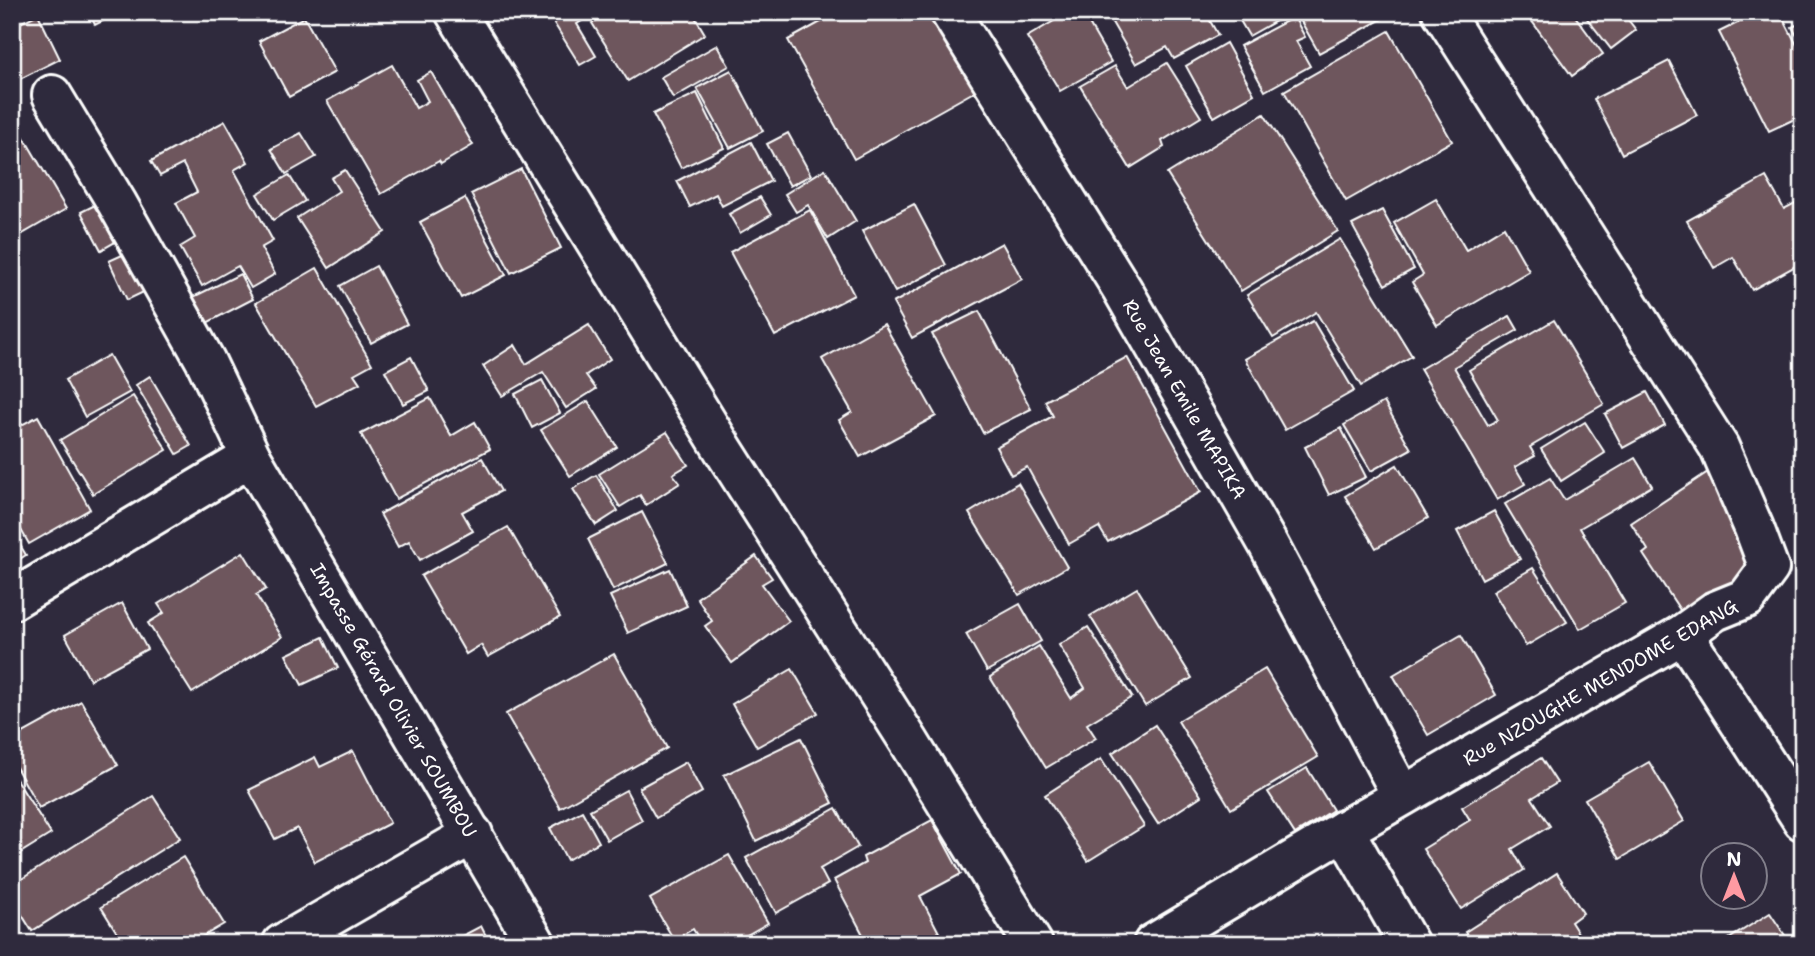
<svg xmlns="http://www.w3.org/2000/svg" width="1815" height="956" viewBox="0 0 1815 956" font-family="'Shantell Sans',sans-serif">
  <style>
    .building { fill: #6e575d; stroke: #fff; stroke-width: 2 }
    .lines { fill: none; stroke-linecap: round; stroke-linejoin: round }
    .minor-casing { stroke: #fff; stroke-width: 44 }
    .minor { stroke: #2f2a3d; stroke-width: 38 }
    .labels { text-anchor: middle; stroke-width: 6; stroke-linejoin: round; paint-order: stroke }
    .street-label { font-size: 19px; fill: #fff; stroke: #2f2a3d }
  </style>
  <rect width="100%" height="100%" fill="#2f2a3d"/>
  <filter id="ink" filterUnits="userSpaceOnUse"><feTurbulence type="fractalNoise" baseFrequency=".0143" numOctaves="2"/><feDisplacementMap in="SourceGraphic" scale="14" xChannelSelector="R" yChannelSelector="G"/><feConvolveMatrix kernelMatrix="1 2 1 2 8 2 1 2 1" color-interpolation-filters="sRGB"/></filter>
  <g filter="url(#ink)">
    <g class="building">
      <polygon points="89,12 120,12 95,25"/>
      <polygon points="547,12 596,12 577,24 596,56 580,65"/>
      <polygon points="610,12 692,12 705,34 628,81 592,23"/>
      <polygon points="839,12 941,12 988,84 854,159 788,40"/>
      <polygon points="1069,12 1082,12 1111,62 1060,91 1027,37"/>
      <polygon points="1106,12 1205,12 1218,35 1174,59 1167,47 1136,64"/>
      <polygon points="1235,12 1292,12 1249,36"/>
      <polygon points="1305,12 1395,12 1319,53 1298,16"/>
      <polygon points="1543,12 1572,12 1603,54 1572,76 1531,20"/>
      <polygon points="1582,12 1622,12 1636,30 1611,49"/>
      <polygon points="1760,12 1780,12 1803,57 1803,115 1769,131 1719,32"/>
      <polygon points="38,14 60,59 12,83 12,27"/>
      <polygon points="304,17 335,72 289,97 259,41"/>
      <polygon points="1294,17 1305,37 1296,41 1310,66 1265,91 1240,46"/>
      <polygon points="1803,22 1803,47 1792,27"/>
      <polygon points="1389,31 1452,141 1346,201 1284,91"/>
      <polygon points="1226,43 1254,94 1214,117 1186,66"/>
      <polygon points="717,45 729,66 673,98 661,77"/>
      <polygon points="1669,61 1697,115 1622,154 1594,99"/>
      <polygon points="1167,63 1201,117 1162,141 1164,147 1130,168 1080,86 1115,66 1128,87"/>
      <polygon points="392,65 416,108 428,101 417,80 431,72 473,145 441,164 439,161 381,194 327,101"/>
      <polygon points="731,70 763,131 730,148 697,88"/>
      <polygon points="697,93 724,148 681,168 653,114"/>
      <polygon points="1264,114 1338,231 1241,291 1167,174"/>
      <polygon points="12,117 66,209 12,240"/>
      <polygon points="225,121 248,162 234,170 273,241 261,248 275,274 251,288 238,266 202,286 180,247 195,238 176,203 197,192 183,164 160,176 151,161"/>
      <polygon points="301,133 316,157 286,174 271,149"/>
      <polygon points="788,133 811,175 790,186 767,144"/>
      <polygon points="751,142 771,181 722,206 716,194 690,207 677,181"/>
      <polygon points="521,169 561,248 511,273 471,194"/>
      <polygon points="825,169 856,221 828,239 808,205 796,212 785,194"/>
      <polygon points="345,170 385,232 329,268 297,218 339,191 331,178"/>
      <polygon points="289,175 305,201 273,220 257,194"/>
      <polygon points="1766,177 1784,209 1801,200 1803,203 1803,227 1797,230 1803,240 1803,262 1752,290 1733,257 1714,268 1687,221"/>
      <polygon points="760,197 771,215 740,233 729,214"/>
      <polygon points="465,198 506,275 461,298 420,222"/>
      <polygon points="1436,199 1466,250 1504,227 1529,271 1437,325 1412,282 1423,275 1394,223"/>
      <polygon points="914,204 946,265 895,292 862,231"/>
      <polygon points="95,205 115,242 101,250 81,212"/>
      <polygon points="810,210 854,295 775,336 730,252"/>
      <polygon points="1382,210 1414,269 1385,285 1352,225"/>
      <polygon points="1340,239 1412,356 1361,386 1316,312 1273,338 1247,295"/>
      <polygon points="1002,243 1022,279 912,338 893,303"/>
      <polygon points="131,251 150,289 127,300 109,261"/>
      <polygon points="376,266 407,324 371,343 340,286"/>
      <polygon points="317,268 372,364 354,374 360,383 316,406 256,303"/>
      <polygon points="240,274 253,299 201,326 187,300"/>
      <polygon points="979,311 1031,409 983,433 932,334"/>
      <polygon points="1510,316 1518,330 1454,367 1488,425 1498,420 1469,370 1554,320 1604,404 1530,447 1535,456 1515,467 1525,484 1497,500 1420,369"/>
      <polygon points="1313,321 1354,391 1285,430 1245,359"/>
      <polygon points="884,324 936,416 860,457 839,420 852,412 822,359"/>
      <polygon points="589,325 610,359 586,375 596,389 566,408 543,372 502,396 483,366 515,345 526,364"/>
      <polygon points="109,355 130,392 85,417 65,380"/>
      <polygon points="411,357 429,391 403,404 385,371"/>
      <polygon points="1127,357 1201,492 1108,542 1099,527 1069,544 1027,467 1011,475 996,447 1053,416 1045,401"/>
      <polygon points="150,376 191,446 177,454 136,385"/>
      <polygon points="542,380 560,413 532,428 515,394"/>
      <polygon points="1647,392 1665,425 1623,448 1605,414"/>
      <polygon points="133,396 167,450 93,494 60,440"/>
      <polygon points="430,398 451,436 475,422 490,449 396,499 361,434"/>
      <polygon points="588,401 617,447 570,476 541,430"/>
      <polygon points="1384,402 1411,449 1371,471 1344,425"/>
      <polygon points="38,416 90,509 29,544 12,514 12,430"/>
      <polygon points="1585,422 1605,453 1561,481 1541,449"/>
      <polygon points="1341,428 1366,477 1329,495 1305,447"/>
      <polygon points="667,432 688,465 673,474 680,483 646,505 640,495 620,507 599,474"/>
      <polygon points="482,458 501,491 462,512 473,531 420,560 409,541 398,547 380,514"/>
      <polygon points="1635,458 1652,486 1580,528 1625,603 1580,629 1505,504 1550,478 1564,500"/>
      <polygon points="1397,465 1428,518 1376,548 1345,496"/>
      <polygon points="1708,472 1744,526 1759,567 1684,616 1643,554 1648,550 1631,523"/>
      <polygon points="596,475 618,511 596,525 573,489"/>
      <polygon points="1018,483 1067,567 1019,595 969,513"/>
      <polygon points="1494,511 1520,559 1482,579 1457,531"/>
      <polygon points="642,512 668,563 613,590 588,539"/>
      <polygon points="508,527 560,617 488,657 481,645 466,654 421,576"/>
      <polygon points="12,532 26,555 12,564"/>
      <polygon points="243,552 266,589 256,595 282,637 192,693 148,623 164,613 158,604"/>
      <polygon points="756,556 772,578 762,584 789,621 732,663 705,626 712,621 697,598"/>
      <polygon points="1533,568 1567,622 1526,646 1493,591"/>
      <polygon points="670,569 687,606 628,633 610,596"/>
      <polygon points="1137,588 1192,678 1145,706 1090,616"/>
      <polygon points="122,603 147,649 90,680 65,635"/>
      <polygon points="1020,604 1041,641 987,671 966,634"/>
      <polygon points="1088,627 1132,697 1087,724 1096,738 1046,768 990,677 1039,646 1071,698 1085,688 1059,645"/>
      <polygon points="1461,635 1496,695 1428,735 1393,675"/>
      <polygon points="323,637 338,668 302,685 286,655"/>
      <polygon points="614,654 667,748 560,808 506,714"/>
      <polygon points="792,669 818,713 757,747 732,704"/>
      <polygon points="1265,669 1318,757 1231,809 1178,721"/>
      <polygon points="81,701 118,765 39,808 12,760 12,739"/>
      <polygon points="1155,725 1201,796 1158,824 1112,753"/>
      <polygon points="801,738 833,803 756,841 724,775"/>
      <polygon points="353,751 390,823 315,862 297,828 275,839 249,790 315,757 320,767"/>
      <polygon points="1541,758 1557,783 1532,798 1550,826 1512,849 1524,870 1461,909 1423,849 1470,820 1462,807"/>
      <polygon points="1101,759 1144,826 1088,861 1045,795"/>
      <polygon points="686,762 702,792 656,818 639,788"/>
      <polygon points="1649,762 1684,821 1620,859 1585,799"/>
      <polygon points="1307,768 1333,810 1295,834 1268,792"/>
      <polygon points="12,773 51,834 17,855 12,848"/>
      <polygon points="626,790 642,820 607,840 590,810"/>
      <polygon points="153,796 180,838 32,931 12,899 12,885"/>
      <polygon points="836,808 858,847 820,869 828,884 776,913 746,858"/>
      <polygon points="582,811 599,842 567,860 550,828"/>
      <polygon points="932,820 961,874 920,896 945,944 868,944 834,880 865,863 863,857"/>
      <polygon points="729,855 768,923 731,944 702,944 693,929 674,940 650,899"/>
      <polygon points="183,857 224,924 190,944 124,944 101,907"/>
      <polygon points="1557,873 1583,913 1571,922 1585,944 1473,944 1465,932"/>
      <polygon points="1770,913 1790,943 1721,944"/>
      <polygon points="481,926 490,944 447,944"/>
      <polygon points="763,937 767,944 751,944"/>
    </g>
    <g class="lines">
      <g class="minor-casing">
        <g id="minor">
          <polyline points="455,12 723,449 908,740 1033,944"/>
          <polyline points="950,12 1122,289 1268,544 1402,796"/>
          <polyline points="52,95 117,203 205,360 251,457 536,944"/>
          <polyline points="12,600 251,457"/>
          <polyline points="1683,634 1803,821"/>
          <polyline points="1344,830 1409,944"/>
          <polyline points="282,944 473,834"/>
          <polyline points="1153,944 1344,830 1683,634 1715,611 1747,598 1769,568 1754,528 1719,447 1442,12"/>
        </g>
      </g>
      <use href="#minor" class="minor"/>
    </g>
  </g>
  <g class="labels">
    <g class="street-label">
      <text transform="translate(1185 399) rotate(60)" y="7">Rue Jean Emile MAPIKA</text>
      <text transform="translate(1600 682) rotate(-30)" y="7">Rue NZOUGHE MENDOME EDANG</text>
      <text transform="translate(394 700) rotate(60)" y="7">Impasse Gérard Olivier SOUMBOU</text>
    </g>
  </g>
  <rect width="1815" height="956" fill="none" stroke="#2f2a3d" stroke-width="42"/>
  <rect x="21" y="21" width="1773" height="914" fill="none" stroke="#fff" stroke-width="2.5" filter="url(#ink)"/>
  <g transform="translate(1734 876)"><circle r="33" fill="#2f2a3d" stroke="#827f8b" stroke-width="2"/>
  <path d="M0-5L12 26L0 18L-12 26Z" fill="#ff9aa2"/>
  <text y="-10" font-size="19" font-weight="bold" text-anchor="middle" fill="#ffffff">N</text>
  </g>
</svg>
